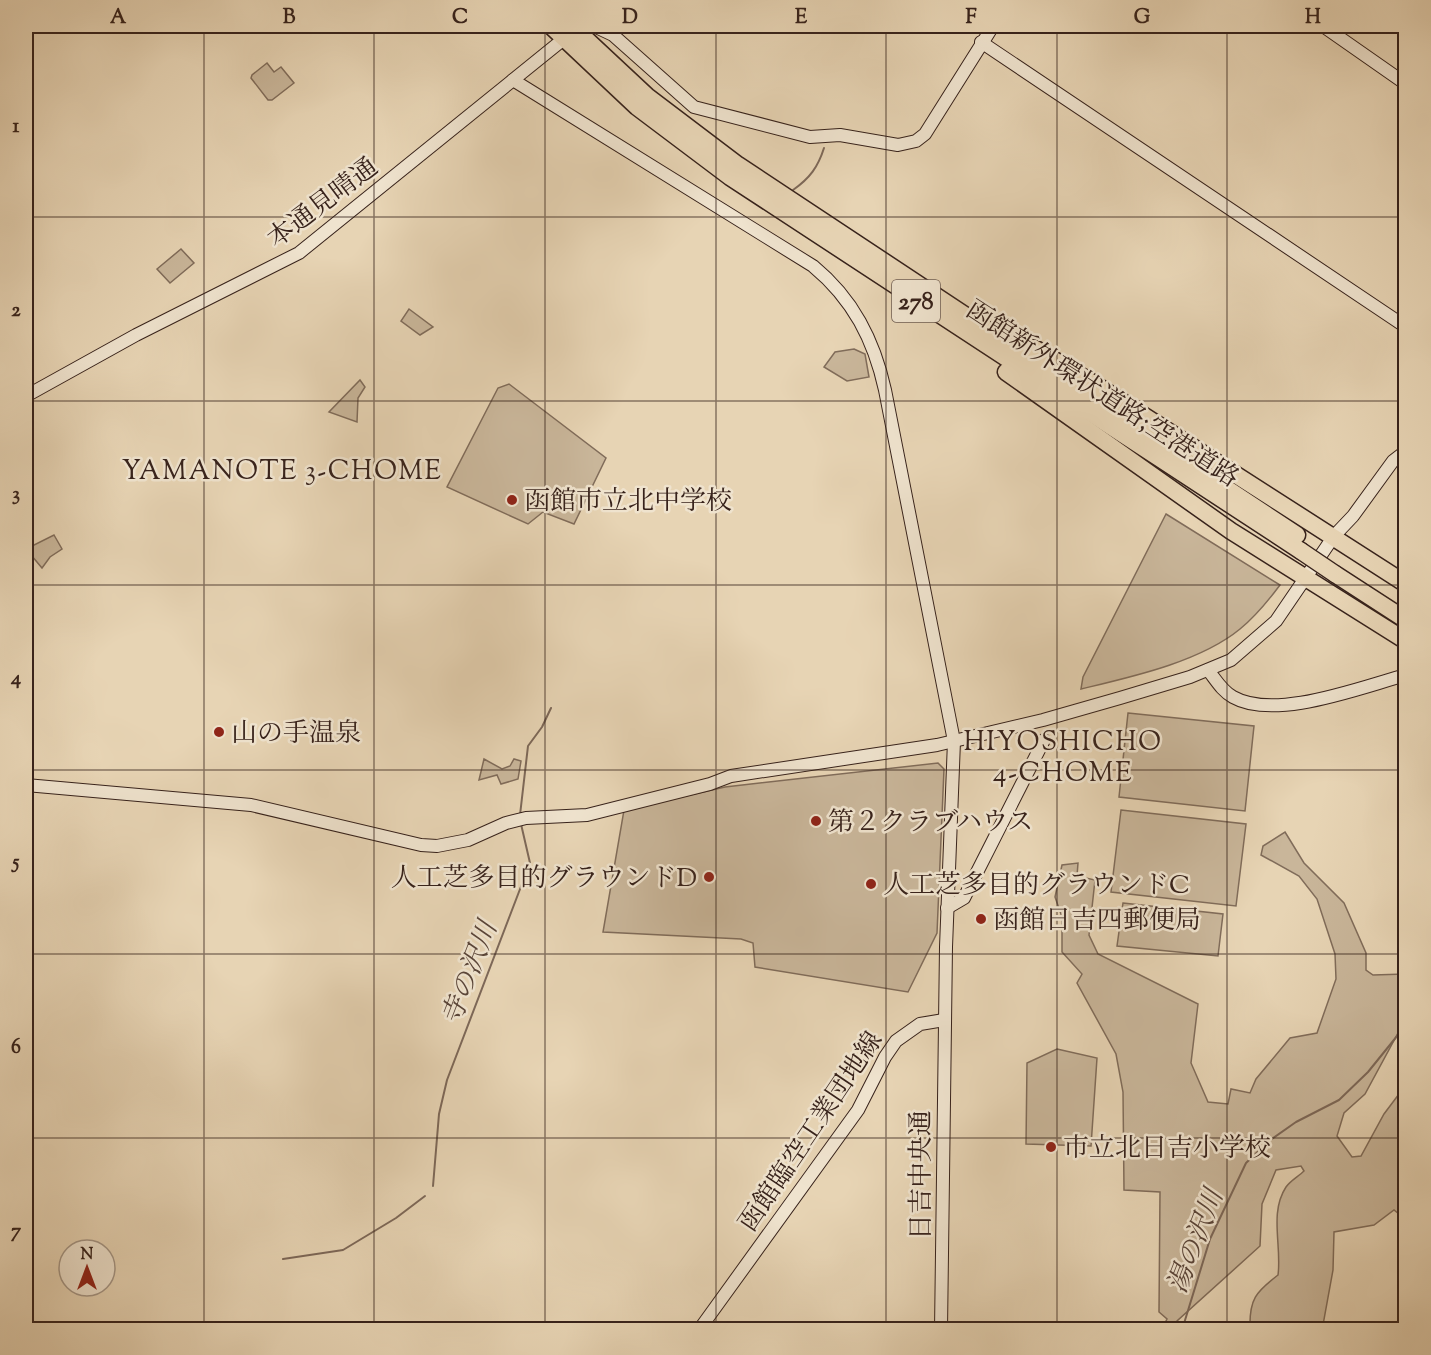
<svg xmlns="http://www.w3.org/2000/svg" width="1431" height="1355" viewBox="0 0 1431 1355" font-family="'Sorts Mill Goudy','Noto Serif JP',serif">
  <style>
    .green { fill: #c9b69a; stroke: #806c5a; stroke-width: 1.5 }
    .lines { fill: none; stroke-linecap: round; stroke-linejoin: round }
    .stream { stroke: #7d6858; stroke-width: 2 }
    .secondary-casing { stroke: #37221b; stroke-width: 14 }
    .highway-casing { stroke: #37221b; stroke-width: 19 }
    .secondary { stroke: #efe3ce; stroke-width: 12 }
    .highway { stroke: #e7d4b4; stroke-width: 16 }
    .highway-bridge-casing { stroke: #37221b; stroke-width: 19; stroke-linecap: butt }
    .highway-bridge { stroke: #e7d4b4; stroke-width: 16 }
    .grid { fill: none; stroke: #37221b; stroke-width: 1.5; stroke-opacity: 0.55 }
    .poi-dot { fill: #8f2418; stroke: #efe3ce; stroke-width: 2 }
    .labels { text-anchor: middle; stroke-width: 5; stroke-linejoin: round; paint-order: stroke }
    .shield { fill: #efe3ce; stroke: #6e5c51; stroke-width: 1.5 }
    .shield-label { font-size: 24px; font-weight: bold; fill: #37221b }
    .street-label { font-size: 26px; fill: #37221b; stroke: #efe3ce }
    .poi-label { font-size: 26px; fill: #37221b; stroke: #efe3ce; text-anchor: start }
    .neighbourhood-label { font-size: 27px; letter-spacing: 1.5px; fill: #37221b; stroke: #efe3ce }
    .water-label { font-size: 27px; font-style: italic; fill: #5a4539; stroke: #efe3ce }
    .neatline { fill: none; stroke: #37221b; stroke-width: 2 }
    .grid-label { font-size: 20px; text-anchor: middle; font-weight: bold; fill: #37221b }
  </style>
  <rect width="100%" height="100%" fill="#e7d4b4"/>
  <filter id="stains"><feTurbulence type="fractalNoise" baseFrequency=".00333" numOctaves="4"/><feColorMatrix values="0 0 0 0 .2 0 0 0 0 .09 0 0 0 0 .02 0 0 0 .5 -.17"/></filter>
  <radialGradient id="worn" r=".72"><stop offset=".6" stop-color="#630" stop-opacity="0"/><stop offset="1" stop-color="#630" stop-opacity=".3"/></radialGradient>
  <g class="green">
    <polygon points="267,63 274,72 281,67 294,83 272,100 268,100 251,78 252,75"/>
    <polygon points="181,249 194,263 170,283 157,269"/>
    <polygon points="409,309 433,327 420,335 401,321"/>
    <polygon points="854,349 865,354 869,377 847,381 824,367 835,352"/>
    <polygon points="360,380 365,387 358,398 357,422 329,412"/>
    <polygon points="509,384 606,458 574,524 543,512 528,524 447,487 498,388"/>
    <path d="M1166,514L1280,585C1268,601 1256,616 1240,629C1200,662 1131,677 1081,689L1083,677Z"/>
    <polygon points="54,535 62,549 50,557 42,568 26,549"/>
    <polygon points="1128,713 1254,726 1245,811 1119,797"/>
    <polygon points="484,759 502,769 510,766 514,759 521,761 518,779 501,784 497,775 479,780"/>
    <polygon points="938,763 944,769 937,933 908,992 755,967 753,943 741,939 603,932 624,810 725,787"/>
    <polygon points="1121,810 1246,824 1236,906 1111,892"/>
    <path d="M1285,832L1304,863L1344,903L1366,953V970L1373,975L1405,974V1020L1365,1094L1344,1113L1337,1136L1352,1157L1361,1156L1384,1114L1405,1086V1219L1394,1210L1374,1225L1334,1232L1333,1270L1323,1325L1319,1329H1250C1249,1299 1256,1292 1278,1275C1282,1246 1269,1213 1286,1187C1290,1181 1299,1176 1304,1171L1301,1166L1276,1170L1262,1204L1260,1246L1177,1321L1174,1329H1162L1167,1319L1159,1312L1160,1192L1124,1190L1123,1092L1116,1054L1077,983L1082,974L1062,952V917L1055,897L1062,865L1078,863L1077,876L1095,880L1089,935L1098,954L1198,1004L1191,1063L1208,1102L1228,1104L1231,1089L1250,1093L1256,1079L1290,1038L1317,1033L1336,979L1335,954L1317,899L1299,876L1261,855L1263,846Z"/>
    <polygon points="1123,903 1223,914 1218,956 1117,946"/>
    <polygon points="1057,1049 1097,1058 1091,1146 1026,1144 1027,1063"/>
  </g>
  <g class="lines">
    <g class="stream">
      <path d="M793,190C810,178 818,167 824,148"/>
      <polyline points="520,815 528,746 542,727 551,708"/>
      <polyline points="433,1186 439,1114 447,1080 530,863 521,824"/>
      <polyline points="283,1259 343,1250 396,1218 425,1196"/>
      <polyline points="1182,1330 1210,1239 1246,1163 1269,1141 1296,1122 1339,1100 1368,1072 1406,1025"/>
    </g>
    <g class="secondary-casing">
      <g id="secondary">
        <polyline points="594,26 613,35 694,107 810,137 840,135 898,145 916,141 925,134 993,26"/>
        <polyline points="1323,26 1406,84"/>
        <polyline points="981,42 1406,327"/>
        <path d="M513,80L813,266C853,299 874,340 885,390L954,741L946,947L941,1330"/>
        <polyline points="26,396 136,335 299,253 560,42"/>
        <path d="M1208,670C1216,680 1222,691 1233,697C1275,721 1361,687 1406,675"/>
        <polyline points="26,785 251,805 421,845 437,846 468,840 506,823 526,818 587,815 710,784 731,776 937,745 1043,720 1120,698 1190,677 1231,660 1276,621 1334,536 1353,516 1393,461 1406,451"/>
        <polyline points="947,908 964,898 1044,740"/>
        <polyline points="699,1330 858,1110 885,1057 896,1041 920,1024 944,1020"/>
      </g>
    </g>
    <g class="highway-casing">
      <g id="highway">
        <polyline points="551,26 637,107 730,177 1301,551"/>
        <polyline points="572,26 647,96 738,165 1297,535"/>
        <polyline points="1034,348 1096,385 1406,584"/>
        <polyline points="1006,372 1231,531 1406,641"/>
        <polyline points="1335,574 1406,620"/>
      </g>
    </g>
    <use href="#secondary" class="secondary"/>
    <use href="#highway" class="highway"/>
    <g class="highway-bridge-casing">
      <polyline id="highway-bridge" points="1301,551 1335,574"/>
    </g>
    <use href="#highway-bridge" class="highway-bridge"/>
  </g>
  <path class="grid" d="M204,26V1330M374,26V1330M545,26V1330M716,26V1330M886,26V1330M1057,26V1330M1227,26V1330M26,217H1406M26,401H1406M26,585H1406M26,770H1406M26,954H1406M26,1138H1406"/>
  <g class="poi-dot">
    <circle cx="512" cy="500" r="6"/>
    <circle cx="219" cy="732" r="6"/>
    <circle cx="816" cy="821" r="6"/>
    <circle cx="709" cy="877" r="6"/>
    <circle cx="871" cy="884" r="6"/>
    <circle cx="981" cy="919" r="6"/>
    <circle cx="1051" cy="1147" r="6"/>
  </g>
  <g class="labels">
    <rect class="shield" x="892" y="280" width="48" height="42" rx="4.5"/>
    <g class="shield-label">
      <text x="916" y="309">278</text>
    </g>
    <g class="street-label">
      <text transform="translate(322 202) rotate(-37)" y="9">本通見晴通</text>
      <text transform="translate(1103 393) rotate(33)" y="9">函館新外環状道路;空港道路</text>
      <text transform="translate(810 1131) rotate(-56)" y="9">函館臨空工業団地線</text>
      <text transform="translate(920 1175) rotate(-90)" y="9">日吉中央通</text>
    </g>
    <g class="poi-label">
      <text x="524" y="509">函館市立北中学校</text>
      <text x="231" y="741">山の手温泉</text>
      <text x="828" y="830">第２クラブハウス</text>
      <text x="697" y="886" text-anchor="end">人工芝多目的グラウンドD</text>
      <text x="883" y="893">人工芝多目的グラウンドC</text>
      <text x="993" y="928">函館日吉四郵便局</text>
      <text x="1063" y="1156">市立北日吉小学校</text>
    </g>
    <g class="neighbourhood-label">
      <text x="282" y="479">YAMANOTE 3-CHOME</text>
      <text x="1063" y="750">HIYOSHICHO<tspan x="1063" dy="31">4-CHOME</tspan></text>
    </g>
    <g class="water-label">
      <text transform="translate(469 973) rotate(-69)" y="9">寺の沢川</text>
      <text transform="translate(1195 1241) rotate(-69)" y="9">湯の沢川</text>
    </g>
  </g>
  <rect width="1431" height="1355" fill="none" stroke="#e7d4b4" stroke-width="66"/>
  <g transform="translate(87 1268)"><circle r="28" fill="#efe3ce" stroke="#a59686" stroke-width="1.5"/>
  <path d="M0-4.5L10 22L0 15L-10 22Z" fill="#8f2418"/>
  <text y="-9" font-size="16" font-weight="bold" text-anchor="middle" fill="#37221b">N</text>
  </g>
  <rect x="33" y="33" width="1365" height="1289" class="neatline"/>
  <g class="grid-label">
    <text x="118" y="23">A</text>
    <text x="289" y="23">B</text>
    <text x="460" y="23">C</text>
    <text x="630" y="23">D</text>
    <text x="801" y="23">E</text>
    <text x="971" y="23">F</text>
    <text x="1142" y="23">G</text>
    <text x="1313" y="23">H</text>
    <text x="16" y="132">1</text>
    <text x="16" y="316">2</text>
    <text x="16" y="500">3</text>
    <text x="16" y="684">4</text>
    <text x="16" y="868">5</text>
    <text x="16" y="1053">6</text>
    <text x="16" y="1237">7</text>
  </g>
  <rect width="100%" height="100%" filter="url(#stains)"/>
  <rect width="100%" height="100%" fill="url(#worn)"/>
</svg>
